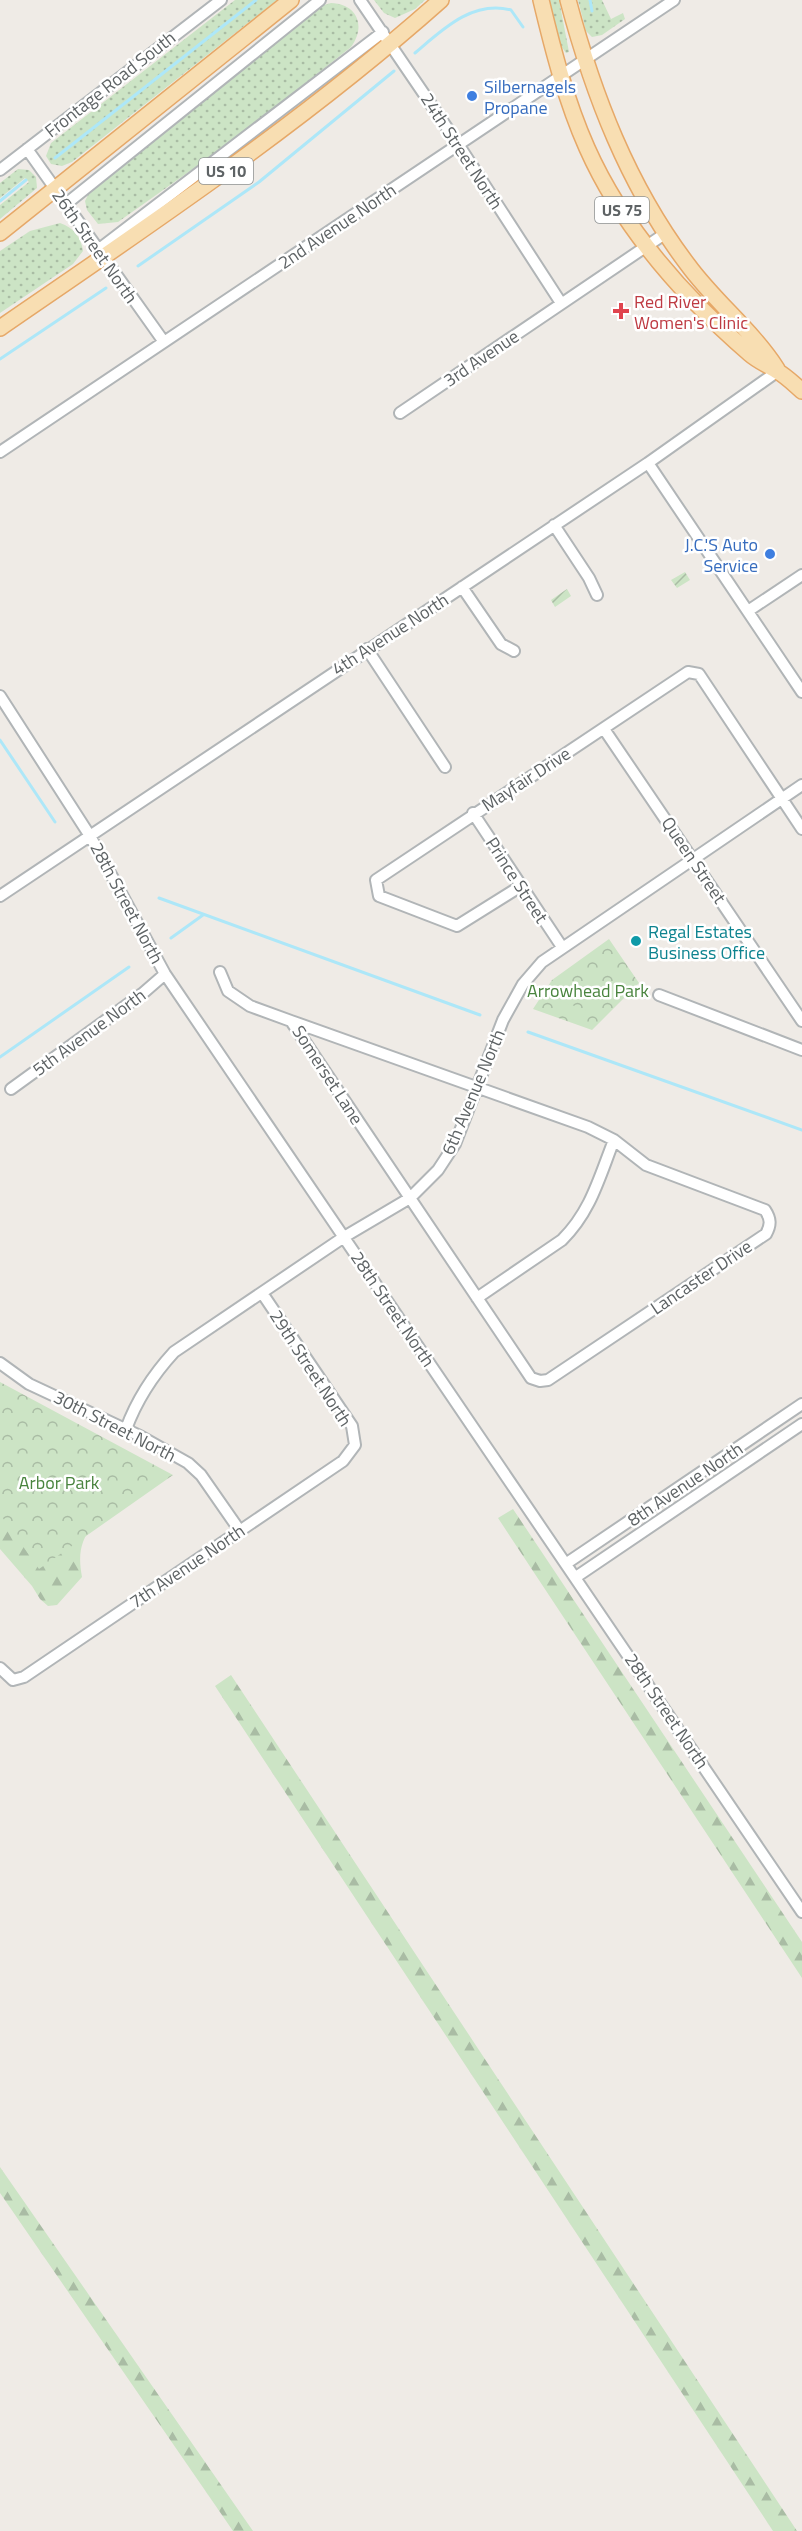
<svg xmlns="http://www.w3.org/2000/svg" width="802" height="2531" viewBox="0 0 802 2531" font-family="'Titillium Web',sans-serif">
  <defs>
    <pattern id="grass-dots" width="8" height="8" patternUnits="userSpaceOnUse" patternTransform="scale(1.5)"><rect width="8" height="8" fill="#cce4c5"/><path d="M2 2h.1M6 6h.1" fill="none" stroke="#a9bca4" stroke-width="1.8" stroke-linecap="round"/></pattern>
    <pattern id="forest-firs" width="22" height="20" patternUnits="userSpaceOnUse" patternTransform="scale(1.5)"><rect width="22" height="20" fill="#cce4c5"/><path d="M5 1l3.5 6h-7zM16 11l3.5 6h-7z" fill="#a9bca4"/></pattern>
    <pattern id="park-crowns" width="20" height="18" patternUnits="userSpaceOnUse" patternTransform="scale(1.5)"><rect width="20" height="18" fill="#cce4c5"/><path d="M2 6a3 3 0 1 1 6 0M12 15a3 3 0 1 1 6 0" fill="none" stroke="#a9bca4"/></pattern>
    <pattern id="garden-furrows" width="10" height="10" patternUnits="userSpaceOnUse" patternTransform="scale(1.5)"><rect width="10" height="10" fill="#cce4c5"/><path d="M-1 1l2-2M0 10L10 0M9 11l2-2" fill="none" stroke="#a9bca4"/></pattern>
  </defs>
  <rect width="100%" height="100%" fill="#efebe6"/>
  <path fill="url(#grass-dots)" d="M235 0H277L72 162 62 166 51 164 46 156 51 143Z
    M374 0H425L415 9 395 18 384 13Z
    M548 0H559L569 52 566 53 558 42Z
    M578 0H602L611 19 623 13 625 19 602 35 592 37 586 31Z
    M331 3C358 4 366 27 351 47L238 137 118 222 98 224 87 210 85 201 90 191 324 5Z
    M18 169 29 170 36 177 37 188 0 219V205L29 182 25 178 0 198V183Z
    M60 223C74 228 81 237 83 251L73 264 0 313V251L30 231Z"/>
  <path fill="url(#forest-firs)" d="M0 1494 93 1524C80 1542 78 1555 82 1577L57 1605 48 1606 40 1599 32 1586 0 1549Z
    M513 1509 802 1942V1978L498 1518Z
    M231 1675 797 2531H773L215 1686Z
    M0 2167 253 2531H233L0 2193Z"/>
  <path fill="url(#park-crowns)" d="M609 939 639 983 592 1030 533 1009 552 980Z
    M0 1382 173 1475 39 1569 0 1514Z"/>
  <path fill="url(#garden-furrows)" d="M685 572 690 580 677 588 671 580Z
    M567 589 571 596 555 607 551 600Z"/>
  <path fill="#cce4c5" d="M560 1001 586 1010 582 1023 555 1013Z"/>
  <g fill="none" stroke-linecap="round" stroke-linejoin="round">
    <path stroke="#ade7f8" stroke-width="3" d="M590 0 592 11
      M415 53C442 30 472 0 511 10L523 27
      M55 158 256 0
      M0 201 26 180
      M138 266 259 182 394 71
      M0 359 106 288
      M0 740 55 822
      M159 898 480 1015
      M171 938 203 915
      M528 1032 802 1130
      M0 1057 129 967"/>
    <g stroke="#b1b5b7" stroke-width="14">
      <path id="street" d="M360 0 458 144 561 303
        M27 149 164 342
        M0 170 221 0
        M66 204 320 0
        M98 250 383 32
        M400 413 666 233
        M0 452 674 0
        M648 463 802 692
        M554 525 589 578 597 595
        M462 587 501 644 514 651
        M748 611 802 575
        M367 649 445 767
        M0 696 90 836 165 974 802 1912
        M604 729 802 1021
        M473 813 562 947
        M521 886 457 926 379 896 376 880 688 672 699 674 802 829
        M0 896 648 463 778 371
        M220 972 228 991 250 1006 291 1021
        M659 995 802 1050
        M291 1021 588 1127 614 1140 646 1165 765 1210C771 1219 771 1225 766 1234L548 1380 540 1381 531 1378Z
        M11 1089 142 994 165 974
        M477 1298 562 1240C591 1211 599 1178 614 1140
        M0 1363 29 1384 140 1436 188 1463 201 1475 240 1531
        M126 1429C137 1399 152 1376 174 1352L344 1237 410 1198 438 1170 455 1144 503 1020 523 984 542 962 802 785
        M567 1563 802 1404
        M576 1577 802 1424
        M0 1668 13 1680 24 1677 343 1461 355 1445 352 1426 262 1293"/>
    </g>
    <g stroke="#e6a868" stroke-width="18">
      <path id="primary" d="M541 0C553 50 566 101 587 148 623 229 684 297 750 354 758 361 768 365 777 371 786 376 794 384 802 391
        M568 0C593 94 628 186 688 265 715 302 752 330 777 369
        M0 233 291 0
        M0 328C151 224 304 122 441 0"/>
    </g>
    <use href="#street" stroke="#fff" stroke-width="10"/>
    <use href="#primary" stroke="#f8deb2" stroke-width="15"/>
  </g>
  <g fill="#3f7fe0" stroke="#fff" stroke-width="2">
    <circle cx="472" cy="96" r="6"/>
    <circle cx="770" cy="554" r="6"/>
  </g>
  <path fill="#e0444e" stroke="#fff" stroke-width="2" d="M618 302h6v6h6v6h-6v6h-6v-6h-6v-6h6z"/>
  <circle fill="#0f9aa8" stroke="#fff" stroke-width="2" cx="636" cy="941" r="6"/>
  <g text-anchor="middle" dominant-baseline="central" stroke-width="5" stroke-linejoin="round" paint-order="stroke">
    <g fill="#fff" stroke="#8e9293" stroke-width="1.5">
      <rect x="199" y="158" width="54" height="26" rx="4.5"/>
      <rect x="595" y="197" width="54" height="26" rx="4.5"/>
    </g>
    <g font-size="16" font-weight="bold" fill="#5e6365">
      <text x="226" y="171">US 10</text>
      <text x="622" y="210">US 75</text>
    </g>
    <g font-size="18" fill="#5e6365" stroke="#fff">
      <text transform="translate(110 84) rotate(-38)">Frontage Road South</text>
      <text transform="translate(462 151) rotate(57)">24th Street North</text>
      <text transform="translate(337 226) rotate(-34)">2nd Avenue North</text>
      <text transform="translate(95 246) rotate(55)">26th Street North</text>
      <text transform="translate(481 358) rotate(-34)">3rd Avenue</text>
      <text transform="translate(390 634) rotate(-33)">4th Avenue North</text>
      <text transform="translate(526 779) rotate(-33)">Mayfair Drive</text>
      <text transform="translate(694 860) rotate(56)">Queen Street</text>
      <text transform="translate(517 880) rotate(57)">Prince Street</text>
      <text transform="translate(127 903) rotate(62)">28th Street North</text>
      <text transform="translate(89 1032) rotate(-36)">5th Avenue North</text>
      <text transform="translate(328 1075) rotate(57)">Somerset Lane</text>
      <text transform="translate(473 1092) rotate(-67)">6th Avenue North</text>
      <text transform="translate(701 1277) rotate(-34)">Lancaster Drive</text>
      <text transform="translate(393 1309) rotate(56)">28th Street North</text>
      <text transform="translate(311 1368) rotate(57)">29th Street North</text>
      <text transform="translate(115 1426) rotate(27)">30th Street North</text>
      <text transform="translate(685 1484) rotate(-34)">8th Avenue North</text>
      <text transform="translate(187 1566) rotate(-34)">7th Avenue North</text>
      <text transform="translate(667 1711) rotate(56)">28th Street North</text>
    </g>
    <g font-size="18" fill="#366cbe" stroke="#fff" text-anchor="start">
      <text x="484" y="86">Silbernagels<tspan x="484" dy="21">Propane</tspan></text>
      <text x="758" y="544" text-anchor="end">J.C.'S Auto<tspan x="758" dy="21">Service</tspan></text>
    </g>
    <g font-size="18" fill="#be3a42" stroke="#fff" text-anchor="start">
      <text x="634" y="301">Red River<tspan x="634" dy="21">Women's Clinic</tspan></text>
    </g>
    <g font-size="18" fill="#0d838f" stroke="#fff" text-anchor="start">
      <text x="648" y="931">Regal Estates<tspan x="648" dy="21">Business Office</tspan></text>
    </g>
    <g font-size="18" fill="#49843e" stroke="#fff">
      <text x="588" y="990">Arrowhead Park</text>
      <text x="59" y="1482">Arbor Park</text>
    </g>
  </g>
</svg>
